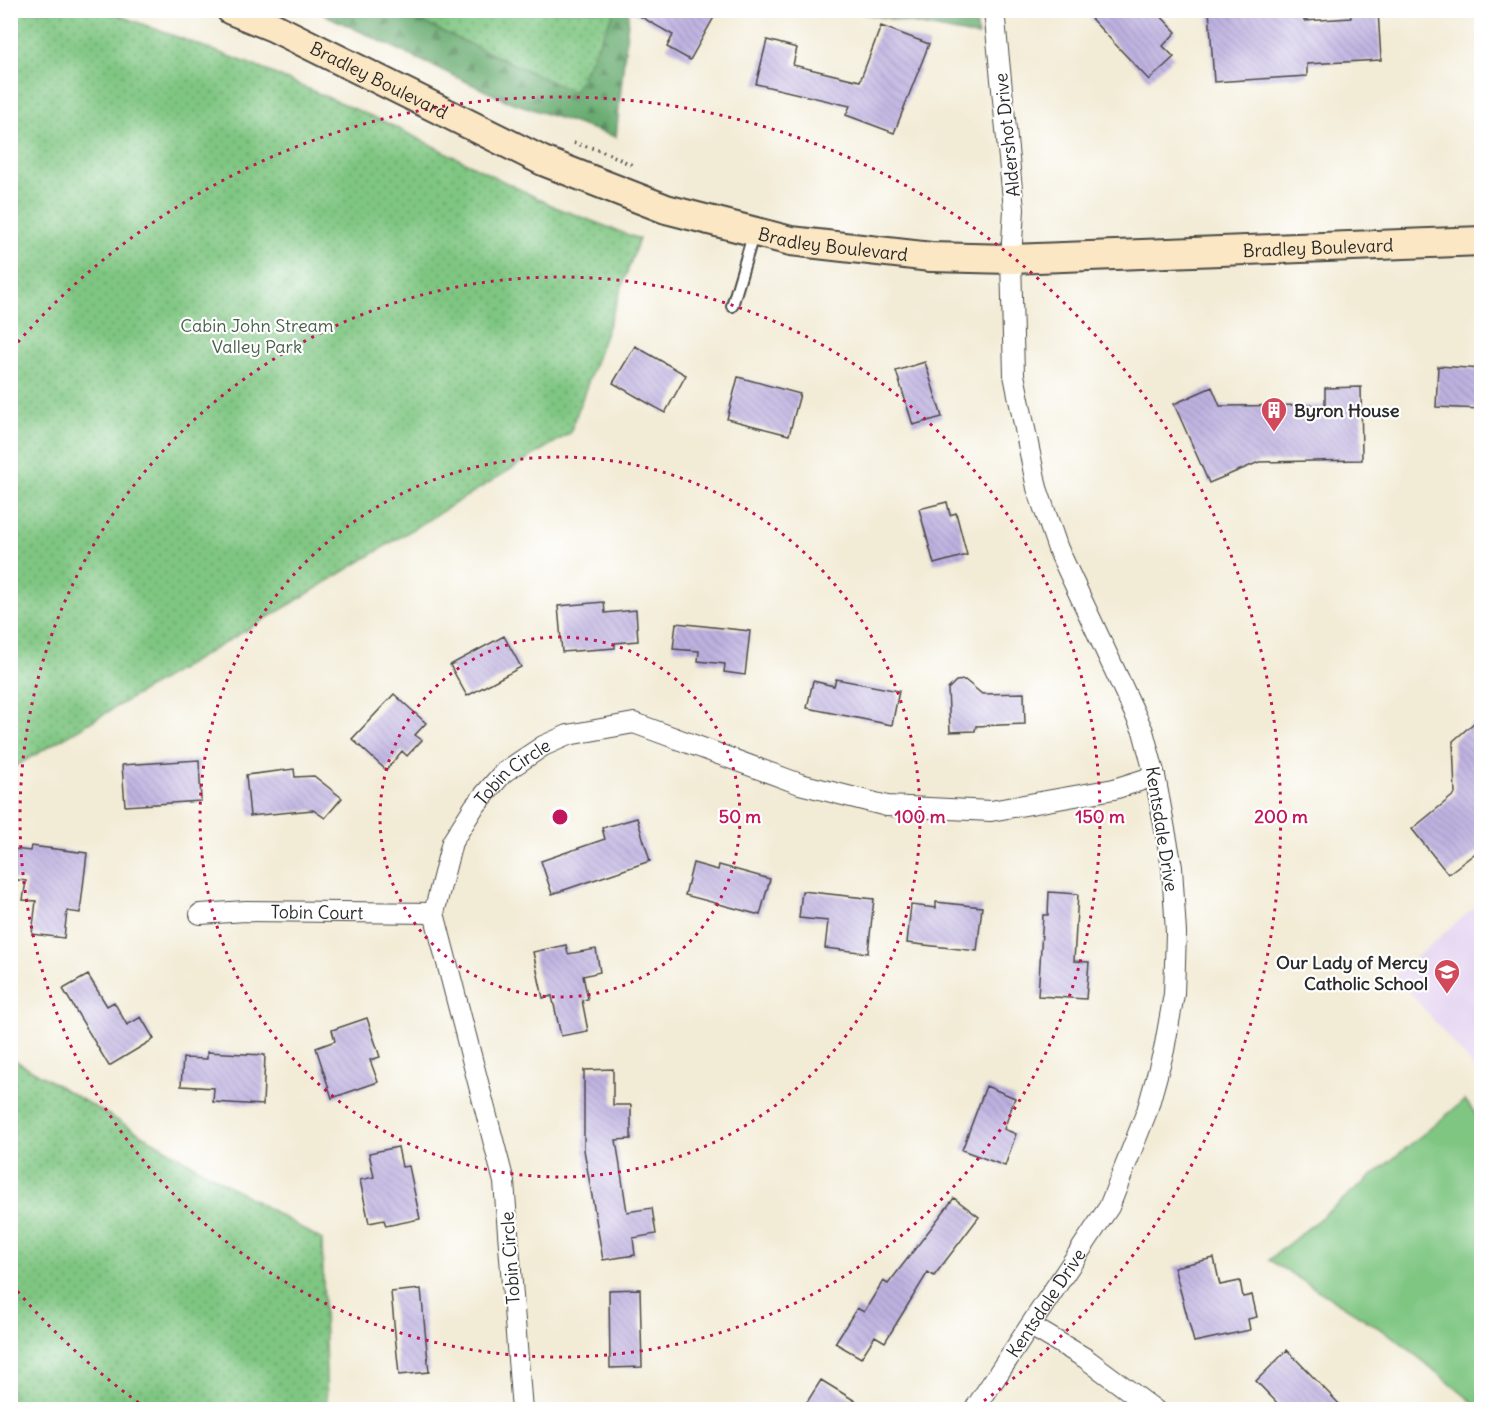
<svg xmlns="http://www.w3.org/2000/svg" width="1492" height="1420" viewBox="0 0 1492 1420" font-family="Delius,sans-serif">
  <defs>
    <pattern id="forest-firs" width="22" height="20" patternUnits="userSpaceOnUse" patternTransform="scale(1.5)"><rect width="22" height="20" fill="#67ab70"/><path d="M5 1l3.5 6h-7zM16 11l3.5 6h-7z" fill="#558b5c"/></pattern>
    <pattern id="park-dots" width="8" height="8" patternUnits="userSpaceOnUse" patternTransform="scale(1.5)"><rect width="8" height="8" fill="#7fc682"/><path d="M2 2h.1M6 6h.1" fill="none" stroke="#68a16b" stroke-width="1.8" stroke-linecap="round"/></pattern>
    <pattern id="building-back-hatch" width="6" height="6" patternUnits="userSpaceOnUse" patternTransform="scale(1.5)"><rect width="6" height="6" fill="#beb1e0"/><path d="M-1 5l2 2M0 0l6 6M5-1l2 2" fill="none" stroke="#a398c0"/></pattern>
  </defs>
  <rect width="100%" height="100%" fill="#fff"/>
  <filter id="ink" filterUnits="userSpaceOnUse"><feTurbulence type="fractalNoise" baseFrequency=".0167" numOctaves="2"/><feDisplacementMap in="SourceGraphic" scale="12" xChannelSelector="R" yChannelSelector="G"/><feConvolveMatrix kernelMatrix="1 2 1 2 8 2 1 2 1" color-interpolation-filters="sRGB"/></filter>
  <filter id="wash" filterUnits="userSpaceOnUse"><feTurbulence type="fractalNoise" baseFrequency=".008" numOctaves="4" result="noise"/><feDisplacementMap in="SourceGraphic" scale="24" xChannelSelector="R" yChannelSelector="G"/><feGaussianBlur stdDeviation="1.35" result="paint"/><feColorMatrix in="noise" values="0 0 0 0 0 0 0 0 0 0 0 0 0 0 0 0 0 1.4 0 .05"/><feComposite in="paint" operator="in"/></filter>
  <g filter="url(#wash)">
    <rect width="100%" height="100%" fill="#f2ebd5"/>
    <path fill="#e4d3f1" d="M1481 902V1076L1395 975Z"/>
    <path fill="url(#forest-firs)" stroke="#496b4e" stroke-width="1.5" d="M317 11H629L616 137 505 100Z
      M851 11H975L978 36Z"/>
    <path fill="url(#park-dots)" stroke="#557856" stroke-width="1.5" d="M10 11H107L253 65 387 123 555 207 639 239 570 433 289 605 11 769Z
      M398 11H615L574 92Z
      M11 1058 322 1240 327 1409H11Z"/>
    <path fill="#7fc682" stroke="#557856" stroke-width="1.5" d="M1465 1100 1481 1121V1409L1395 1338 1269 1260Z"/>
    <g id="blocks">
      <path fill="url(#building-back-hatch)" d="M629 10H718L690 60 667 47 673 35Z
        M1083 10H1155L1176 32 1163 46 1174 57 1149 80Z
        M1209 10H1303L1304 21 1351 18 1350 10H1378L1381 60 1307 64V76L1214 82Z
        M881 26 929 44 894 133 846 115 850 106 756 84 767 40 797 48 793 65 860 81Z
        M635 346 686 375 665 413 613 383Z
        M925 362 942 417 913 425 896 371Z
        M1438 366 1482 369V409L1436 407Z
        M738 377 800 394 789 435 727 419Z
        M1212 387 1220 406 1325 405V388L1361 387 1362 460 1259 462 1209 483 1174 404Z
        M947 502 950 515 956 513 967 555 934 564 919 509Z
        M604 602 605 613 636 610 638 641 615 643V648L562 652 558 606Z
        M676 623 750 631 745 675 724 672 725 664 698 661 699 651 673 649Z
        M504 636 521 667 467 696 450 665Z
        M836 679 899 691 892 725 807 708 813 681 834 686Z
        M965 680 982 694 1024 693 1025 724 976 726 975 731 950 732 948 689 956 681Z
        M394 694 426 723 415 735 422 740 407 756 402 751 386 770 352 739Z
        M1482 716V848L1448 874 1412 829 1455 794 1453 741Z
        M199 760 201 801 125 806 122 765Z
        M294 769 295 777 314 776 342 798 325 818 313 810 250 816 246 775Z
        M637 818 650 861 552 894 541 861 605 839 602 828Z
        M31 846 87 853 80 913 67 911 64 938 32 934 36 901 23 900 26 881 10 879 14 849 30 851Z
        M693 863 718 870 719 865 770 879 760 915 685 895Z
        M802 891 874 899 868 953 825 948 828 921 799 918Z
        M1049 892 1078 894 1074 961 1089 962 1086 999 1038 996 1043 915H1048Z
        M936 902 982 907 977 951 907 943 911 905 936 908Z
        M566 945 568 954 596 949 600 972 583 976 588 999 582 1000 588 1031 561 1036 552 996 543 998 533 952Z
        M88 975 107 1006 114 1002 127 1025 141 1017 154 1039 109 1066 63 989Z
        M367 1018 380 1057 370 1060 378 1082 332 1098 316 1048 335 1041 332 1030Z
        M207 1052 265 1055 263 1105 213 1102 214 1088 181 1086 183 1058 207 1059Z
        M613 1069V1105H631V1139L616 1140 627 1212 652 1208 656 1234 633 1238 635 1255 603 1260 584 1150V1070Z
        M986 1086 1015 1098 1004 1129 1016 1134 1005 1166 962 1150Z
        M398 1147 402 1167 409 1166 420 1219 386 1226 384 1220 369 1223 360 1180 374 1177 369 1153Z
        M954 1198 979 1217 934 1276 928 1272 885 1342 875 1336 861 1358 835 1343 857 1308 864 1312 883 1281 888 1284Z
        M1214 1258 1220 1285 1240 1281 1243 1297 1252 1295 1257 1317 1248 1319 1250 1330 1194 1342 1174 1267Z
        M421 1289 429 1372 399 1375 391 1292Z
        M640 1289 642 1367 610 1368 609 1290Z
        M1287 1350 1345 1410H1284L1256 1381Z
        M821 1380 870 1410H802Z"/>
    </g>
  </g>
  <g filter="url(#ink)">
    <use href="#blocks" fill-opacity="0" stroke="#494844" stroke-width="1.5"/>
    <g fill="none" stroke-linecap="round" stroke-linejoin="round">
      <g stroke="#494844" stroke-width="14">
        <path id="lane" d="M732 306 754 232"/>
      </g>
      <g stroke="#494844" stroke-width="22">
        <g id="street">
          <path id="s1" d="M200 914 246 911 434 913"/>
          <path d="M1031 1326 1085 1358 1155 1410"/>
          <path id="s2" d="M522 1410 504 1182 434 913 452 842 474 807 503 773 543 746 568 735 634 723 800 784 887 806 991 811 1114 789 1155 776"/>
          <path id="s3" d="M974 1410 1109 1207 1147 1111 1164 1050 1174 994 1176 933 1172 867 1155 776 1143 731 1058 549 1037 488 1014 375 1011 259 1014 209 994 10"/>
        </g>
      </g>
      <g stroke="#494844" stroke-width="32">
        <g id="secondary">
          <path id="s4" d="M231 10 273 27 543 161 666 209 791 241 931 257 1011 259 1482 241"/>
        </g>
      </g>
      <path stroke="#494844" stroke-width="4" stroke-dasharray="1.5 4.5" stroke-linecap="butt" d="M574 143 600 150 634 166"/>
      <use href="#lane" stroke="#fff" stroke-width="10"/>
      <use href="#street" stroke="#fff" stroke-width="20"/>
      <use href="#secondary" stroke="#fbe7c3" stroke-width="28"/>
    </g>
  </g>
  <g fill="none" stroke="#c2185b" stroke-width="3" stroke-dasharray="3 6">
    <circle cx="560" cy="817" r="180"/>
    <circle cx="560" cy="817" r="360"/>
    <circle cx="560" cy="817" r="540"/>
    <path d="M146 1408A721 721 0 0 1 12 1285M12 349A721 721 0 1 1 974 1408"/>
  </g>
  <defs>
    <g id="building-pin" transform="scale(1.35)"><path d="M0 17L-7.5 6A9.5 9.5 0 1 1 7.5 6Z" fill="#d1495b" stroke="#fff"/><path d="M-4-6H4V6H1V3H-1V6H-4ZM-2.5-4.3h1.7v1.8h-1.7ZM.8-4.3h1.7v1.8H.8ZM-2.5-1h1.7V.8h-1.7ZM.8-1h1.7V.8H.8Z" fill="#fff"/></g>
    <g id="school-pin" transform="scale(1.35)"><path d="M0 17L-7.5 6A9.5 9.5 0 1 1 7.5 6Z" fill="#d1495b" stroke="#fff"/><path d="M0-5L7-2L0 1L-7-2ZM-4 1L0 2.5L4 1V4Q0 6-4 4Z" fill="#fff"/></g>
  </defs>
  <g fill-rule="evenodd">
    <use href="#building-pin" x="1274" y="410"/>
    <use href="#school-pin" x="1447" y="972"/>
  </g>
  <g text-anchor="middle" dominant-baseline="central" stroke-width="4.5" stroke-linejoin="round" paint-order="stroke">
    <g font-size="18" fill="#2b2b2b" stroke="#fff">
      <text stroke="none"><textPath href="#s4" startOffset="164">Bradley Boulevard</textPath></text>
      <text transform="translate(1007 135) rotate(-96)">Aldershot Drive</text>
      <text stroke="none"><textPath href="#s4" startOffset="650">Bradley Boulevard</textPath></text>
      <text stroke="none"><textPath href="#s4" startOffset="1136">Bradley Boulevard</textPath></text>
      <text stroke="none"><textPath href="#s2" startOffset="674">Tobin Circle</textPath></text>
      <text transform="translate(1162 829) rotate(81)">Kentsdale Drive</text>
      <text stroke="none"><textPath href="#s1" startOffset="117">Tobin Court</textPath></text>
      <text transform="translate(510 1258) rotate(-94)">Tobin Circle</text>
      <text stroke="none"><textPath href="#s3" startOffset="129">Kentsdale Drive</textPath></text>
    </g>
    <g font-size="18" fill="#486149" stroke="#fff">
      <text x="257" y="325">Cabin John Stream<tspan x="257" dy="21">Valley Park</tspan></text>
    </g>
    <g font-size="18" font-weight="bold" fill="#2b2b2b" stroke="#fff" text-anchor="start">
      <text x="1294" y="410">Byron House</text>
      <text x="1428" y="962" text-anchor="end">Our Lady of Mercy<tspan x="1428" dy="21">Catholic School</tspan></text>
    </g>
  </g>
  <circle cx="560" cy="817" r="9" fill="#c2185b" stroke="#fff" stroke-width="3"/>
  <g font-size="18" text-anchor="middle" font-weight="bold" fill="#c2185b" stroke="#fff" stroke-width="4.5" stroke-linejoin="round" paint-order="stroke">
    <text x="740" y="823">50 m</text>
    <text x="920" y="823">100 m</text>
    <text x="1100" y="823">150 m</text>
    <text x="1281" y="823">200 m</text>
  </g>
  <rect width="1492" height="1420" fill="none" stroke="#fff" stroke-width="36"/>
</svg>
